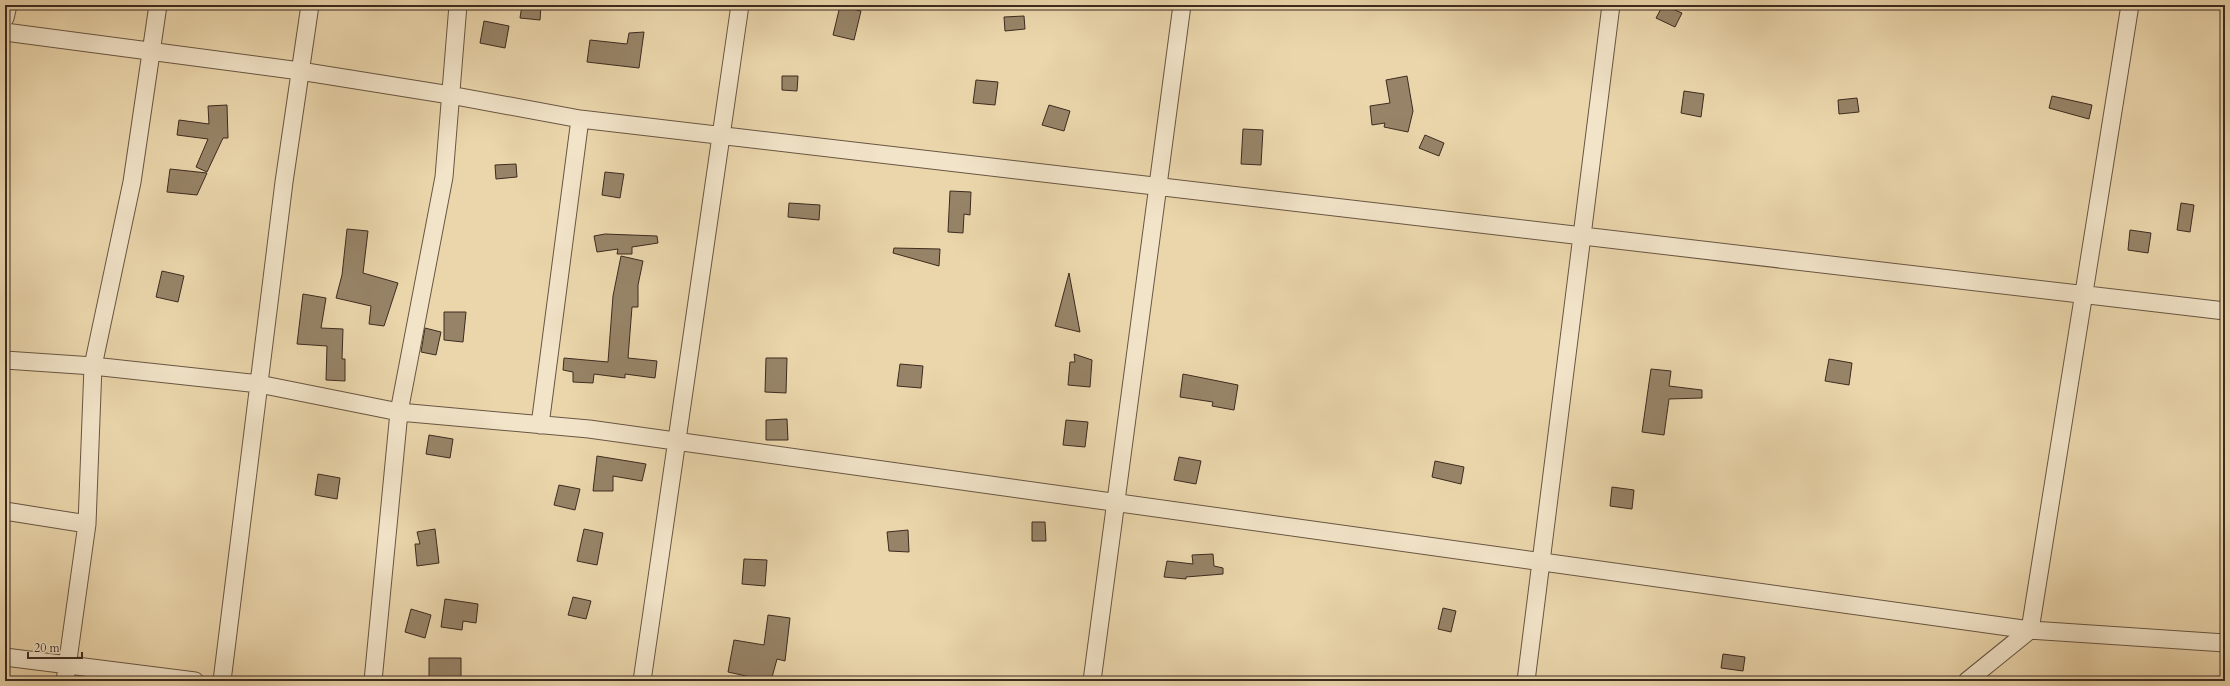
<svg xmlns="http://www.w3.org/2000/svg" width="2230" height="686" viewBox="0 0 2230 686" font-family="Cardo,serif">
  <rect width="100%" height="100%" fill="#ebd6ac"/>
  <filter id="stains"><feTurbulence type="fractalNoise" baseFrequency=".005" numOctaves="4"/><feColorMatrix values="0 0 0 0 .2 0 0 0 0 .09 0 0 0 0 .02 0 0 0 .5 -.17"/></filter>
  <radialGradient id="worn" r=".72"><stop offset=".6" stop-color="#630" stop-opacity="0"/><stop offset="1" stop-color="#630" stop-opacity=".3"/></radialGradient>
  <path fill="#978468" stroke="#3c2b1f" d="M522 5H541L540 20 520 18Z
    M1663 5 1682 13 1675 27 1656 18Z
    M840 6 861 11 854 40 833 35Z
    M1024 16 1025 29 1005 31 1004 17Z
    M484 21 509 26 505 48 480 43Z
    M644 32 639 68 587 62 590 40 627 44 629 33Z
    M782 76H798L797 91 782 90Z
    M1407 76 1413 111 1408 132 1384 127 1385 123 1372 125 1370 106 1390 103 1386 80Z
    M976 80 998 82 995 105 973 103Z
    M1684 91 1704 94 1701 117 1681 113Z
    M2052 96 2092 105 2089 119 2049 108Z
    M1857 98 1859 112 1839 114 1838 100Z
    M227 105 228 138H223L207 172 196 167 208 139 177 135 179 120 209 124 208 106Z
    M1049 105 1070 111 1064 131 1042 125Z
    M1243 129 1263 130 1261 165 1241 164Z
    M1425 135 1444 143 1439 156 1419 148Z
    M516 164 517 177 496 179 495 165Z
    M170 169 207 173 197 195 167 192Z
    M605 172 624 174 620 198 602 195Z
    M950 191 971 192 970 215 964 214 963 233 948 232Z
    M789 203 820 205 819 220 788 217Z
    M2181 203 2194 205 2190 232 2177 230Z
    M347 229 368 231 363 273 398 283 384 326 369 324 371 306 336 298 342 275Z
    M2130 230 2151 233 2148 253 2128 250Z
    M605 234 657 236 658 243 632 247V254H617L618 249 597 252 594 236Z
    M894 248 940 249 939 266 893 253Z
    M621 256 643 261 638 285V307H632L628 358 657 361 655 378 625 374V378L594 374 593 383 573 382V372L563 370 564 358 608 362 613 296Z
    M162 271 184 276 178 302 156 297Z
    M1069 273 1080 332 1055 326Z
    M303 294 326 298 321 328 343 329 342 359H345V381L326 380 327 346 297 344Z
    M444 312H466L463 342 444 340Z
    M425 328 441 332 436 355 421 352Z
    M1074 354 1092 360 1090 387 1068 385 1070 362H1075Z
    M766 358H787L786 393 765 392Z
    M1829 359 1852 363 1849 385 1825 381Z
    M900 364 923 366 921 388 897 386Z
    M1651 369 1671 371 1669 386 1702 390V398L1669 399 1664 435 1642 432Z
    M1183 374 1238 385 1234 410 1212 406 1213 402 1180 397Z
    M787 419 788 440H766V420Z
    M1066 420 1088 422 1085 447 1063 445Z
    M429 435 453 439 450 458 426 454Z
    M597 456 646 464 642 481 613 476V491H593Z
    M1179 457 1201 461 1196 484 1174 480Z
    M1435 461 1464 467 1461 484 1432 477Z
    M318 474 340 478 337 499 315 495Z
    M559 485 580 489 575 510 554 505Z
    M1612 487 1634 490 1632 509 1610 506Z
    M1032 522H1045L1046 541H1032Z
    M435 529 439 563 417 566 415 544H420L417 532Z
    M584 529 603 533 597 565 577 561Z
    M908 530 909 552 889 551 887 532Z
    M1213 554 1214 566 1223 568V574L1186 577V579L1164 577 1167 561 1193 564 1192 555Z
    M744 559 767 560 765 586 742 584Z
    M573 597 591 601 586 619 568 615Z
    M445 599 478 604 476 623 463 621 462 630 441 627Z
    M1443 608 1456 611 1451 632 1438 629Z
    M411 609 431 615 425 638 405 632Z
    M768 615 790 618 785 661 777 659 771 681H755V678L728 672 734 640 764 645Z
    M1723 654 1745 657 1743 671 1721 668Z
    M429 658H461V681H429Z"/>
  <g fill="none" stroke-linecap="round" stroke-linejoin="round">
    <g stroke="#685642" stroke-width="19">
      <path id="minor" d="M5 18 8 5
        M5 32 300 71 450 95 580 119 2225 311
        M5 360 93 366 259 384 399 412 589 429 2030 630 2225 643
        M540 425 580 119
        M5 511 87 524
        M5 657 195 681
        M65 681 87 524 93 366 132 182 158 5
        M222 681 284 182 310 5
        M373 681 399 412 444 177 458 5
        M642 681 740 5
        M1092 681 1182 5
        M1526 681 1611 5
        M1967 681 2030 630 2130 5"/>
    </g>
    <use href="#minor" stroke="#f2e4c9" stroke-width="17"/>
  </g>
  <rect width="2230" height="686" fill="none" stroke="#ebd6ac" stroke-width="20"/>
  <rect x="6" y="6" width="2218" height="674" fill="none" stroke="#3c2b1f" stroke-width="2"/>
  <rect x="10" y="10" width="2210" height="666" fill="none" stroke="#3c2b1f"/>
  <path d="M28 652v6h54v-6" fill="none" stroke="#3c2b1f" stroke-width="2"/>
  <text x="34" y="652" font-size="12" fill="#3c2b1f" stroke="#f2e4c9" stroke-width="3" paint-order="stroke">20 m</text>
  <rect width="100%" height="100%" filter="url(#stains)"/>
  <rect width="100%" height="100%" fill="url(#worn)"/>
</svg>
